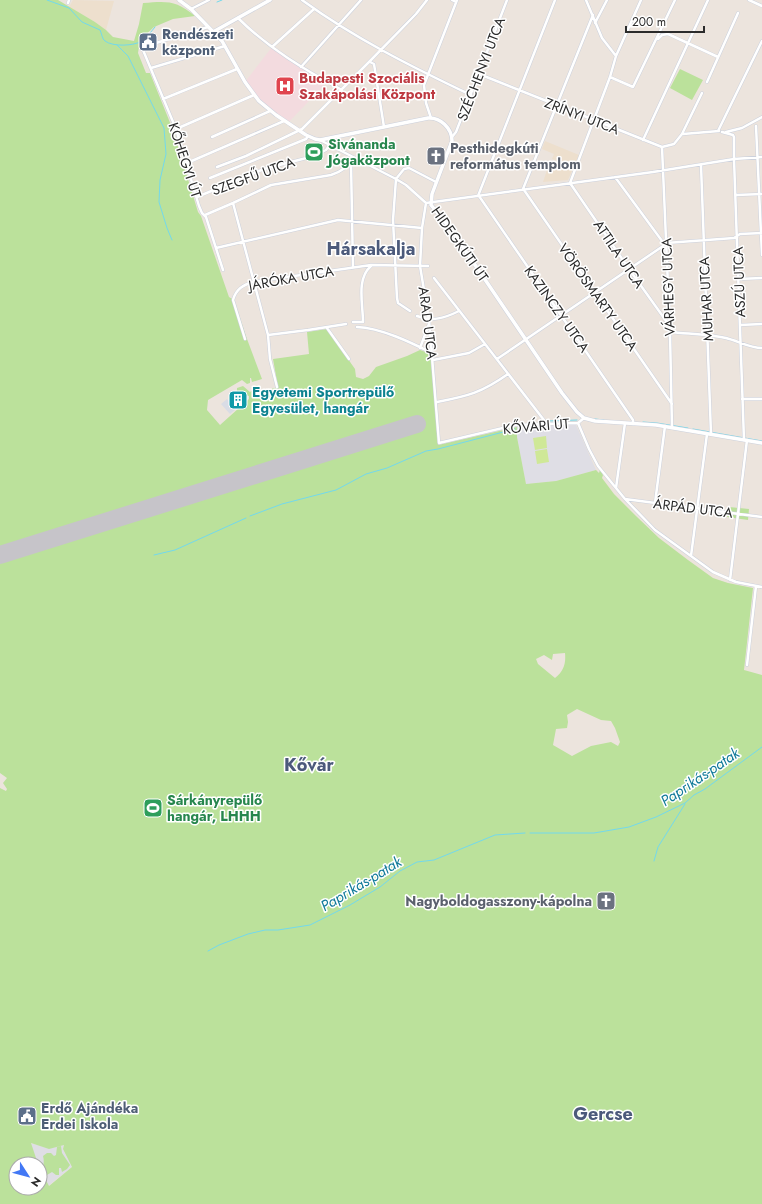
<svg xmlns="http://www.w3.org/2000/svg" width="762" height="1204" viewBox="0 0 762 1204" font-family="Jost,sans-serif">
  <rect width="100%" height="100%" fill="#ece4dd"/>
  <path fill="#dfdee5" d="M576 425 596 470 556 481 526 484 517 437V427Z
    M30 1143 49 1148 64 1145 63 1149 72 1167 48 1186 40 1169V1164H38Z"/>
  <path fill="#eddfcd" d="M73 0 114 1 106 30 95 22 69 7Z
    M545 141 579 155 568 180 543 182 549 164 554 166 556 160 552 159 554 154 542 149Z"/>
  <path fill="#f3dbdf" d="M272 47 301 67 327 82 288 123 265 107 245 82Z"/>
  <path fill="#d9dce5" d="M227 399 236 409 230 414 221 404Z"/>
  <path fill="#bbe19b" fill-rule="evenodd" d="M0 0H58L95 22 106 30 113 37 134 41 139 24 143 3C167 1 176 0 195 16L173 19 154 27 140 40 138 53 146 73H150L173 130 198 212 201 216 229 297 234 300 247 339 262 379 252 382 251 378H250V383L247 384 242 380 208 400 207 410 220 425 249 399V396L245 395 240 391H237V388L243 386 250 392 253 390 252 387 257 385 260 388 261 392 278 387 273 359 309 354 307 332 327 329 355 369 356 377 363 379 369 376 376 367 407 356 420 350 431 354 438 445 517 427V437L526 484 556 481 596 470 599 473 600 470 603 475 602 478 614 494 636 516 659 538 688 560 713 578 728 583 753 588 744 670 762 675V1204H0V788L6 791 7 789 3 783 7 778 0 773ZM565 653C566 663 564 671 555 678L538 664 536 659 544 655 552 660 553 654ZM577 709 601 720 611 721 615 728 620 742 618 746 611 742 591 746 572 756 553 745 556 729 567 728 568 722 567 715ZM31 1143 49 1149 64 1145 63 1149 72 1167 49 1186 40 1169V1188H16V1164H38Z
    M680 69 703 80 692 100 670 88Z
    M729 507 749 509 748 520 727 517Z
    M61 1146 62 1153 70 1165 67 1169 62 1172 61 1168H59V1175H56L52 1172 47 1175 44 1174C42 1167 45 1163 43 1156L47 1153H51L54 1156 56 1155 57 1147Z"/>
  <path fill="#cfe897" d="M546 436 547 448 535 450 533 438Z
    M547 449 549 462 537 464 535 451Z"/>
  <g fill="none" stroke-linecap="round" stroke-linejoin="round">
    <path stroke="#73d9ec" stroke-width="1" d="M47 0 69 8 82 22 100 30C102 34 102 39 105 41 113 47 134 46 142 41 147 37 151 32 155 27
      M217 2 222 0
      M117 45 128 56 164 128 166 154 160 180 159 202 167 228 172 240
      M595 419 604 420
      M549 421 577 420
      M643 422 657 423 688 428
      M693 429 762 441
      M250 516 282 504 336 490 366 474 387 468 426 451 438 449 515 429
      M154 555 175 550 246 518
      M530 833H594L629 827 656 817 685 803 694 795 705 789 762 747
      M654 861 658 847 685 804
      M208 951 219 945 248 934 265 930H278L310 925 350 905 380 887 400 871 417 862 434 860 495 835 525 833"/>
    <path stroke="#c6c4c9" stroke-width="18" d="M0 555 417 424"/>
    <g stroke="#ccd1dc" stroke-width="3.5">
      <path id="street" d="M302 0C354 38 412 67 471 95
        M452 0 456 2
        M586 0 602 38 616 56
        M749 0 762 6
        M68 3 69 0
        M191 9 209 0
        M238 18C268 48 305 70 342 90
        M595 23 607 0
        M658 39 662 35 668 34 718 57
        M156 43 208 27
        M272 47 314 9
        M143 50 176 129 199 206 202 213 206 217 223 270
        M370 62 374 64 384 127
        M301 67 361 0
        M151 68 225 46
        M479 74 662 147 674 144 682 134 702 93
        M610 77 633 87 675 0
        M707 82 738 13
        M163 99 237 69
        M431 118 426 103 424 85 457 0
        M756 126 762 255
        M176 129 254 95
        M718 131 762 41
        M722 132 733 135 734 137V159L744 440
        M726 132 742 128 762 117
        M683 134 719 131
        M212 137 270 111
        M452 137 456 132 507 0
        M320 140 396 179 406 185 426 203 653 172 734 159 762 157
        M643 140 708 0
        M662 147 670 332 672 428
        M351 162 353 268
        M187 163 284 121
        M701 165 711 434
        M217 167 246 156 302 129 369 62 416 14 427 0
        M615 177 665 245
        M210 178 306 139 308 136
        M570 183 610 77 616 56 641 0
        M570 183 629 269 669 325
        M523 189 593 15
        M524 190 672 404
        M736 195 762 194
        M478 196 555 0
        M479 196 633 420V424
        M197 197 264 169 314 156 326 150 329 146
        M233 203 268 335 270 359 277 387
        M426 203 422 228 420 266 429 320 439 443 515 425 578 423 584 418
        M205 215 233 203 271 185 331 175C340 172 349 167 353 158
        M666 243 734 238 740 234 762 233
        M216 248 338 220 422 228
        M434 278 547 424
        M738 279 762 278
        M410 311 398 303 397 298 393 220 396 179 404 169 409 168 436 182
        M417 316C432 322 445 318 459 311
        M353 322H363C363 304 356 279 371 266
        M740 325 762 324
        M357 327C381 328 410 342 432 353
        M327 328 349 359
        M670 332C688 334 708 334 726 338 738 341 750 348 762 348
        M268 335 308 330 346 324
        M245 339 233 300C236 289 243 285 253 282L371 265 428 266
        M420 348 429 324
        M497 359 666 244
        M433 360 469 353 485 344
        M742 399H762
        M437 402C468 396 481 393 508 374
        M578 423 589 449 598 466 625 499 655 530 713 572 736 582 762 587
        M616 488 625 423
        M625 499 762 517
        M655 503 665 426
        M691 556 707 434
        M730 580 747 440
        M747 665 756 586"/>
    </g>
    <g stroke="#ccd1dc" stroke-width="4.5">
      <path id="secondary" d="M179 0 191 9 222 41 245 82 259 101 276 115 306 135 315 139 320 140 428 118C440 117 452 128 452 141L432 194 431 205 450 228 562 393 577 412 584 418 595 421 656 425 762 443
        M213 32 270 0"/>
    </g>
    <use href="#street" stroke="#fff" stroke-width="2.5"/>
    <use href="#secondary" stroke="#fff" stroke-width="3.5"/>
  </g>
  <defs>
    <g id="civic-square" transform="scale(1)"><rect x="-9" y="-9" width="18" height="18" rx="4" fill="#5c6f8a" stroke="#fff"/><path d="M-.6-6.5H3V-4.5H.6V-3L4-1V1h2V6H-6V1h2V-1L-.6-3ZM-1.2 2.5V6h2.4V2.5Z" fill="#fff"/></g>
    <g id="hospital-square" transform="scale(1)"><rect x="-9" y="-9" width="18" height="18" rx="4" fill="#e0444e" stroke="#fff"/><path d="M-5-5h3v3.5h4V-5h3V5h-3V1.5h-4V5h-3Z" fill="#fff"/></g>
    <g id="stadium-square" transform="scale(1)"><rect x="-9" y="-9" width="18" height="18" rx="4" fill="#2e9e5b" stroke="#fff"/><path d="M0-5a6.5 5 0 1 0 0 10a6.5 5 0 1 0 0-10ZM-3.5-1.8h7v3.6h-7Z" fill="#fff"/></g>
    <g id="church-square" transform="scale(1)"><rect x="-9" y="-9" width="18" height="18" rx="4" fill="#6b7280" stroke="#fff"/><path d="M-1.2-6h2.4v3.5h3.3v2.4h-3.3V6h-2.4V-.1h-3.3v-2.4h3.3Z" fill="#fff"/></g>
    <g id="building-square" transform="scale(1)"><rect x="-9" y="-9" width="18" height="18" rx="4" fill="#0f9aa8" stroke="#fff"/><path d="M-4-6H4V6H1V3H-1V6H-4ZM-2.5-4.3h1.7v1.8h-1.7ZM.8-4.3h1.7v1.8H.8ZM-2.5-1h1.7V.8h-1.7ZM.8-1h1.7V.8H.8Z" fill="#fff"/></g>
  </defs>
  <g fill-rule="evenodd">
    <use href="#civic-square" x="148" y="42"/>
    <use href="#hospital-square" x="285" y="86"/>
    <use href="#stadium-square" x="314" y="152"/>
    <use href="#church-square" x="436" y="156"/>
    <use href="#building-square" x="238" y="400"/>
    <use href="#stadium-square" x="153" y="808"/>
    <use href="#church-square" x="606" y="901"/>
    <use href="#civic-square" x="27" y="1116"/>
  </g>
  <g text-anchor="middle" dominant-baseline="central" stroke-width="3" stroke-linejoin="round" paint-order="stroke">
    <g font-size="14" font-weight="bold" fill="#4e5e75" stroke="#fff" text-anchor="start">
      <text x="162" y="34">Rendészeti<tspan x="162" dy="16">központ</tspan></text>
      <text x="41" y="1108">Erdő Ajándéka<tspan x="41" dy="16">Erdei Iskola</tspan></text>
    </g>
    <g font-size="14" fill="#2b2b2b" stroke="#fff">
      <text transform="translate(481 69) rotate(-69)">SZÉCHENYI UTCA</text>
      <text transform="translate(582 116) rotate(21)">ZRÍNYI UTCA</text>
      <text transform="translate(185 160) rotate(72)">KŐHEGYI ÚT</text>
      <text transform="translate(253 176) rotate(-20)">SZEGFŰ UTCA</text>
      <text transform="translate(460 244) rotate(55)">HIDEGKÚTI ÚT</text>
      <text transform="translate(619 254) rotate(56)">ATTILA UTCA</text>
      <text transform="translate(291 278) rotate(-10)">JÁRÓKA UTCA</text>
      <text transform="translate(739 282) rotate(-92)">ASZÚ UTCA</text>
      <text transform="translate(668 287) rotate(-92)">VÁRHEGY UTCA</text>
      <text transform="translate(598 297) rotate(55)">VÖRÖSMARTY UTCA</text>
      <text transform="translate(706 299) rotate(-93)">MUHAR UTCA</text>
      <text transform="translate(557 309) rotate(55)">KAZINCZY UTCA</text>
      <text transform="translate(428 323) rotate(83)">ARAD UTCA</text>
      <text transform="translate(536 426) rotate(-5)">KŐVÁRI ÚT</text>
      <text transform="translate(693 508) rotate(7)">ÁRPÁD UTCA</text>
    </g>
    <g font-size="14" font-weight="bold" fill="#be3a42" stroke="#fff" text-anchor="start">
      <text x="299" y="78">Budapesti Szociális<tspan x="299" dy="16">Szakápolási Központ</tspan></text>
    </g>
    <g font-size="14" font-weight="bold" fill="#27864d" stroke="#fff" text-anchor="start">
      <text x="328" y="144">Sivánanda<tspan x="328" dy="16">Jógaközpont</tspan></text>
      <text x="167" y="800">Sárkányrepülő<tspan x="167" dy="16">hangár, LHHH</tspan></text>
    </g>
    <g font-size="14" font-weight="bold" fill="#5b616d" stroke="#fff" text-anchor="start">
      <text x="450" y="148">Pesthidegkúti<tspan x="450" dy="16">református templom</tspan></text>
      <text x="592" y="901" text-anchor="end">Nagyboldogasszony-kápolna</text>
    </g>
    <g font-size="14" font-weight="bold" fill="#0d838f" stroke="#fff" text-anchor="start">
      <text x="252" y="392">Egyetemi Sportrepülő<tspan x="252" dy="16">Egyesület, hangár</tspan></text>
    </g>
    <g font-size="15" font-style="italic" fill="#117a99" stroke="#fff">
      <text transform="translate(700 777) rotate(-34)">Paprikás-patak</text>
      <text transform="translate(361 884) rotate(-31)">Paprikás-patak</text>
    </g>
    <g font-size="18" font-weight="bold" fill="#4c5a7b" stroke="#fff">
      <text x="371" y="249">Hársakalja</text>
      <text x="309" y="765">Kővár</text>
      <text x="603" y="1114">Gercse</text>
    </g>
  </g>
  <g transform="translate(28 1176) rotate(126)"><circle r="19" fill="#ffffff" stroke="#aaaaaa"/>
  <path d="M0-3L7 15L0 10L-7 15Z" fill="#4278f5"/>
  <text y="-6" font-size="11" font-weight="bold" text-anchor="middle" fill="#2b2b2b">N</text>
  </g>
  <path d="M626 26v6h78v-6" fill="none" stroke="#2b2b2b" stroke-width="2"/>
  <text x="632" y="26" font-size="12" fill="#2b2b2b" stroke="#ffffff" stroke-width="3" paint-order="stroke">200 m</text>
</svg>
